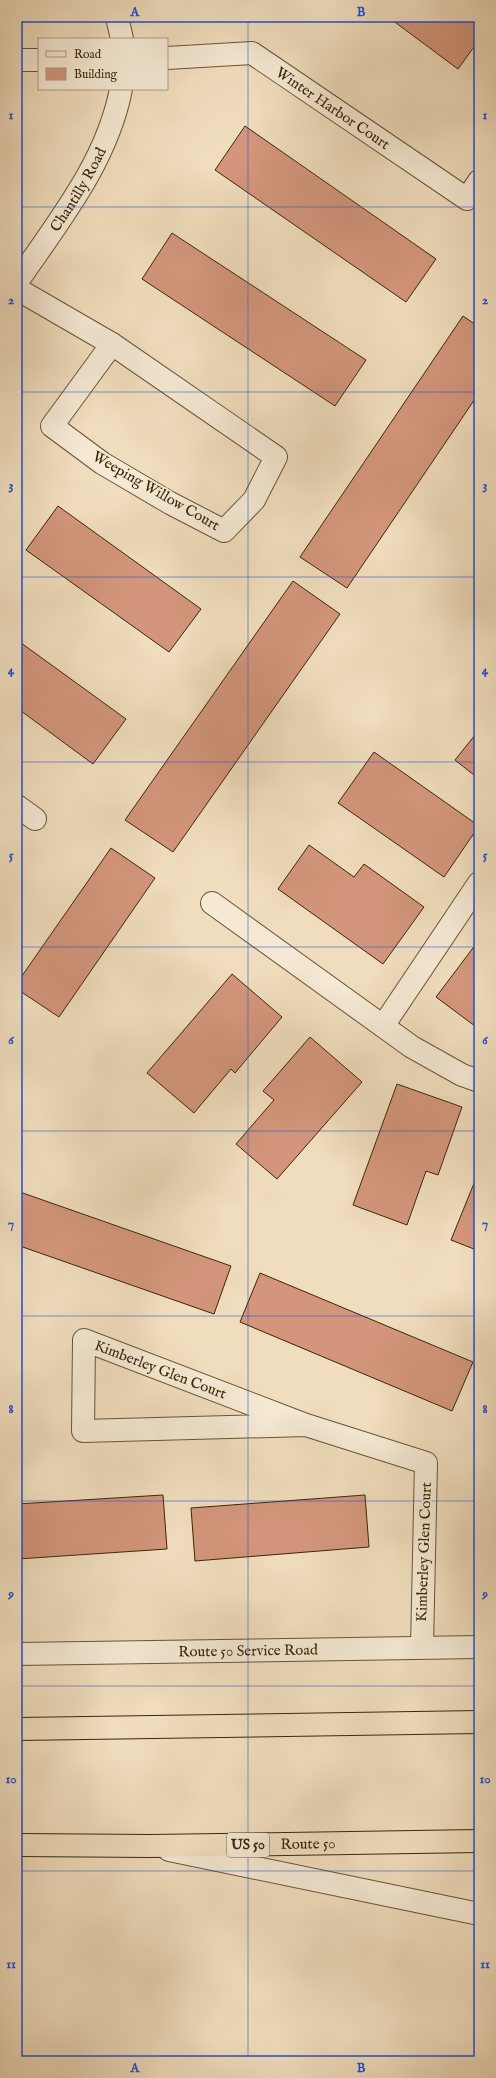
<svg xmlns="http://www.w3.org/2000/svg" width="496" height="2078" viewBox="0 0 496 2078" font-family="'IM FELL English',serif">
  <rect width="100%" height="100%" fill="#f0ddbd"/>
  <filter id="stains"><feTurbulence type="fractalNoise" baseFrequency=".005" numOctaves="4"/><feColorMatrix values="0 0 0 0 .2 0 0 0 0 .09 0 0 0 0 .02 0 0 0 .5 -.17"/></filter>
  <radialGradient id="worn" r=".72"><stop offset=".6" stop-color="#630" stop-opacity="0"/><stop offset="1" stop-color="#630" stop-opacity=".3"/></radialGradient>
  <path fill="#d3967c" stroke="#3b2606" d="M388 17H479V40L458 69Z
    M245 126 436 259 406 302 215 170Z
    M172 233 366 360 335 406 142 279Z
    M463 316 479 327V393L347 588 300 557Z
    M58 506 201 609 169 652 26 550Z
    M293 581 340 614 173 852 125 820Z
    M17 640 126 719 93 764 17 708Z
    M479 730V779L455 760Z
    M374 752 479 826 444 877 338 803Z
    M309 845 354 877 364 864 424 907 383 964 278 889Z
    M111 848 155 878 59 1017 17 989V983Z
    M476 944 479 946V1029L436 997Z
    M232 974 282 1017 235 1073 231 1069 194 1113 147 1073Z
    M310 1037 362 1082 277 1179 236 1144 274 1100 263 1091Z
    M397 1084 462 1107 438 1175 426 1171 407 1225 353 1205Z
    M479 1171V1251L451 1240Z
    M17 1191 231 1266 214 1314 17 1245Z
    M260 1273 473 1362 452 1411 240 1322Z
    M163 1495 167 1549 17 1559V1504Z
    M365 1495 369 1547 195 1561 191 1508Z"/>
  <g fill="none" stroke-linecap="round" stroke-linejoin="round">
    <g stroke="#685434" stroke-width="24">
      <g id="minor">
        <path d="M117 17 122 39"/>
        <path id="s1" d="M167 58 252 53 467 199 479 181"/>
        <path d="M17 60H39"/>
        <path id="s2" d="M17 282C58 222 107 162 121 89"/>
        <path d="M17 289 112 344"/>
        <path d="M112 344 276 457 254 500 224 531 170 503 102 463 52 426Z"/>
        <path d="M17 806 35 819"/>
        <path d="M212 903 412 1047 462 1075 479 1081"/>
        <path d="M383 1026 479 883"/>
        <path id="s3" d="M306 1425 83 1431 84 1340 306 1425 426 1463 422 1647"/>
        <path id="s4" d="M17 1654 479 1647"/>
        <path d="M169 1850 479 1914"/>
      </g>
    </g>
    <g stroke="#3b2606" stroke-width="24">
      <g id="highway">
        <path d="M17 1729 479 1722"/>
        <path id="s5" d="M17 1845 150 1846 479 1841"/>
      </g>
    </g>
    <use href="#minor" stroke="#f5e9d4" stroke-width="22"/>
    <use href="#highway" stroke="#f0ddbd" stroke-width="22"/>
  </g>
  <path fill="none" stroke="#1d4ed8" stroke-width="1" stroke-opacity="0.55" d="M248 17V2061M17 207H479M17 392H479M17 577H479M17 762H479M17 947H479M17 1131H479M17 1316H479M17 1501H479M17 1686H479M17 1871H479"/>
  <g text-anchor="middle" dominant-baseline="central" stroke-width="3.5" stroke-linejoin="round" paint-order="stroke">
    <rect fill="#f5e9d4" stroke="#736044" stroke-width="1" x="227" y="1833" width="42" height="24" rx="3"/>
    <g font-size="14" font-weight="bold" fill="#3b2606">
      <text x="248" y="1845">US 50</text>
    </g>
    <g font-size="15" fill="#3b2606" stroke="#f5e9d4">
      <text stroke="none"><textPath href="#s1" startOffset="183">Winter Harbor Court</textPath></text>
      <text stroke="none"><textPath href="#s2" startOffset="111">Chantilly Road</textPath></text>
      <text transform="translate(156 491) rotate(30)">Weeping Willow Court</text>
      <text stroke="none"><textPath href="#s3" startOffset="396">Kimberley Glen Court</textPath></text>
      <text transform="translate(424 1552) rotate(-88)">Kimberley Glen Court</text>
      <text stroke="none"><textPath href="#s4" startOffset="231">Route 50 Service Road</textPath></text>
      <text stroke="none"><textPath href="#s5" startOffset="291">Route 50</textPath></text>
    </g>
  </g>
  <rect width="496" height="2078" fill="none" stroke="#f0ddbd" stroke-width="44"/>
  <rect x="38" y="38" width="130" height="52" fill="#f5e9d4" stroke="#ab9b82"/>
  <rect x="46" y="51" width="20" height="6" fill="#f5e9d4" stroke="#ab9b82"/>
  <text x="74" y="58" font-size="12" fill="#3b2606">Road</text>
  <rect x="46" y="68" width="20" height="12" fill="#d3967c" stroke="#ab9b82"/>
  <text x="74" y="78" font-size="12" fill="#3b2606">Building</text>
  <rect x="22" y="22" width="452" height="2034" fill="none" stroke="#1d4ed8" stroke-width="1.5"/>
  <g font-size="13" text-anchor="middle" font-weight="bold" fill="#1d4ed8">
    <text x="135" y="16">A</text>
    <text x="361" y="16">B</text>
    <text x="11" y="119">1</text>
    <text x="485" y="119">1</text>
    <text x="11" y="304">2</text>
    <text x="485" y="304">2</text>
    <text x="11" y="489">3</text>
    <text x="485" y="489">3</text>
    <text x="11" y="674">4</text>
    <text x="485" y="674">4</text>
    <text x="11" y="859">5</text>
    <text x="485" y="859">5</text>
    <text x="11" y="1044">6</text>
    <text x="485" y="1044">6</text>
    <text x="11" y="1228">7</text>
    <text x="485" y="1228">7</text>
    <text x="11" y="1413">8</text>
    <text x="485" y="1413">8</text>
    <text x="11" y="1598">9</text>
    <text x="485" y="1598">9</text>
    <text x="11" y="1783">10</text>
    <text x="485" y="1783">10</text>
    <text x="11" y="1968">11</text>
    <text x="485" y="1968">11</text>
    <text x="135" y="2072">A</text>
    <text x="361" y="2072">B</text>
  </g>
  <rect width="100%" height="100%" filter="url(#stains)"/>
  <rect width="100%" height="100%" fill="url(#worn)"/>
</svg>
